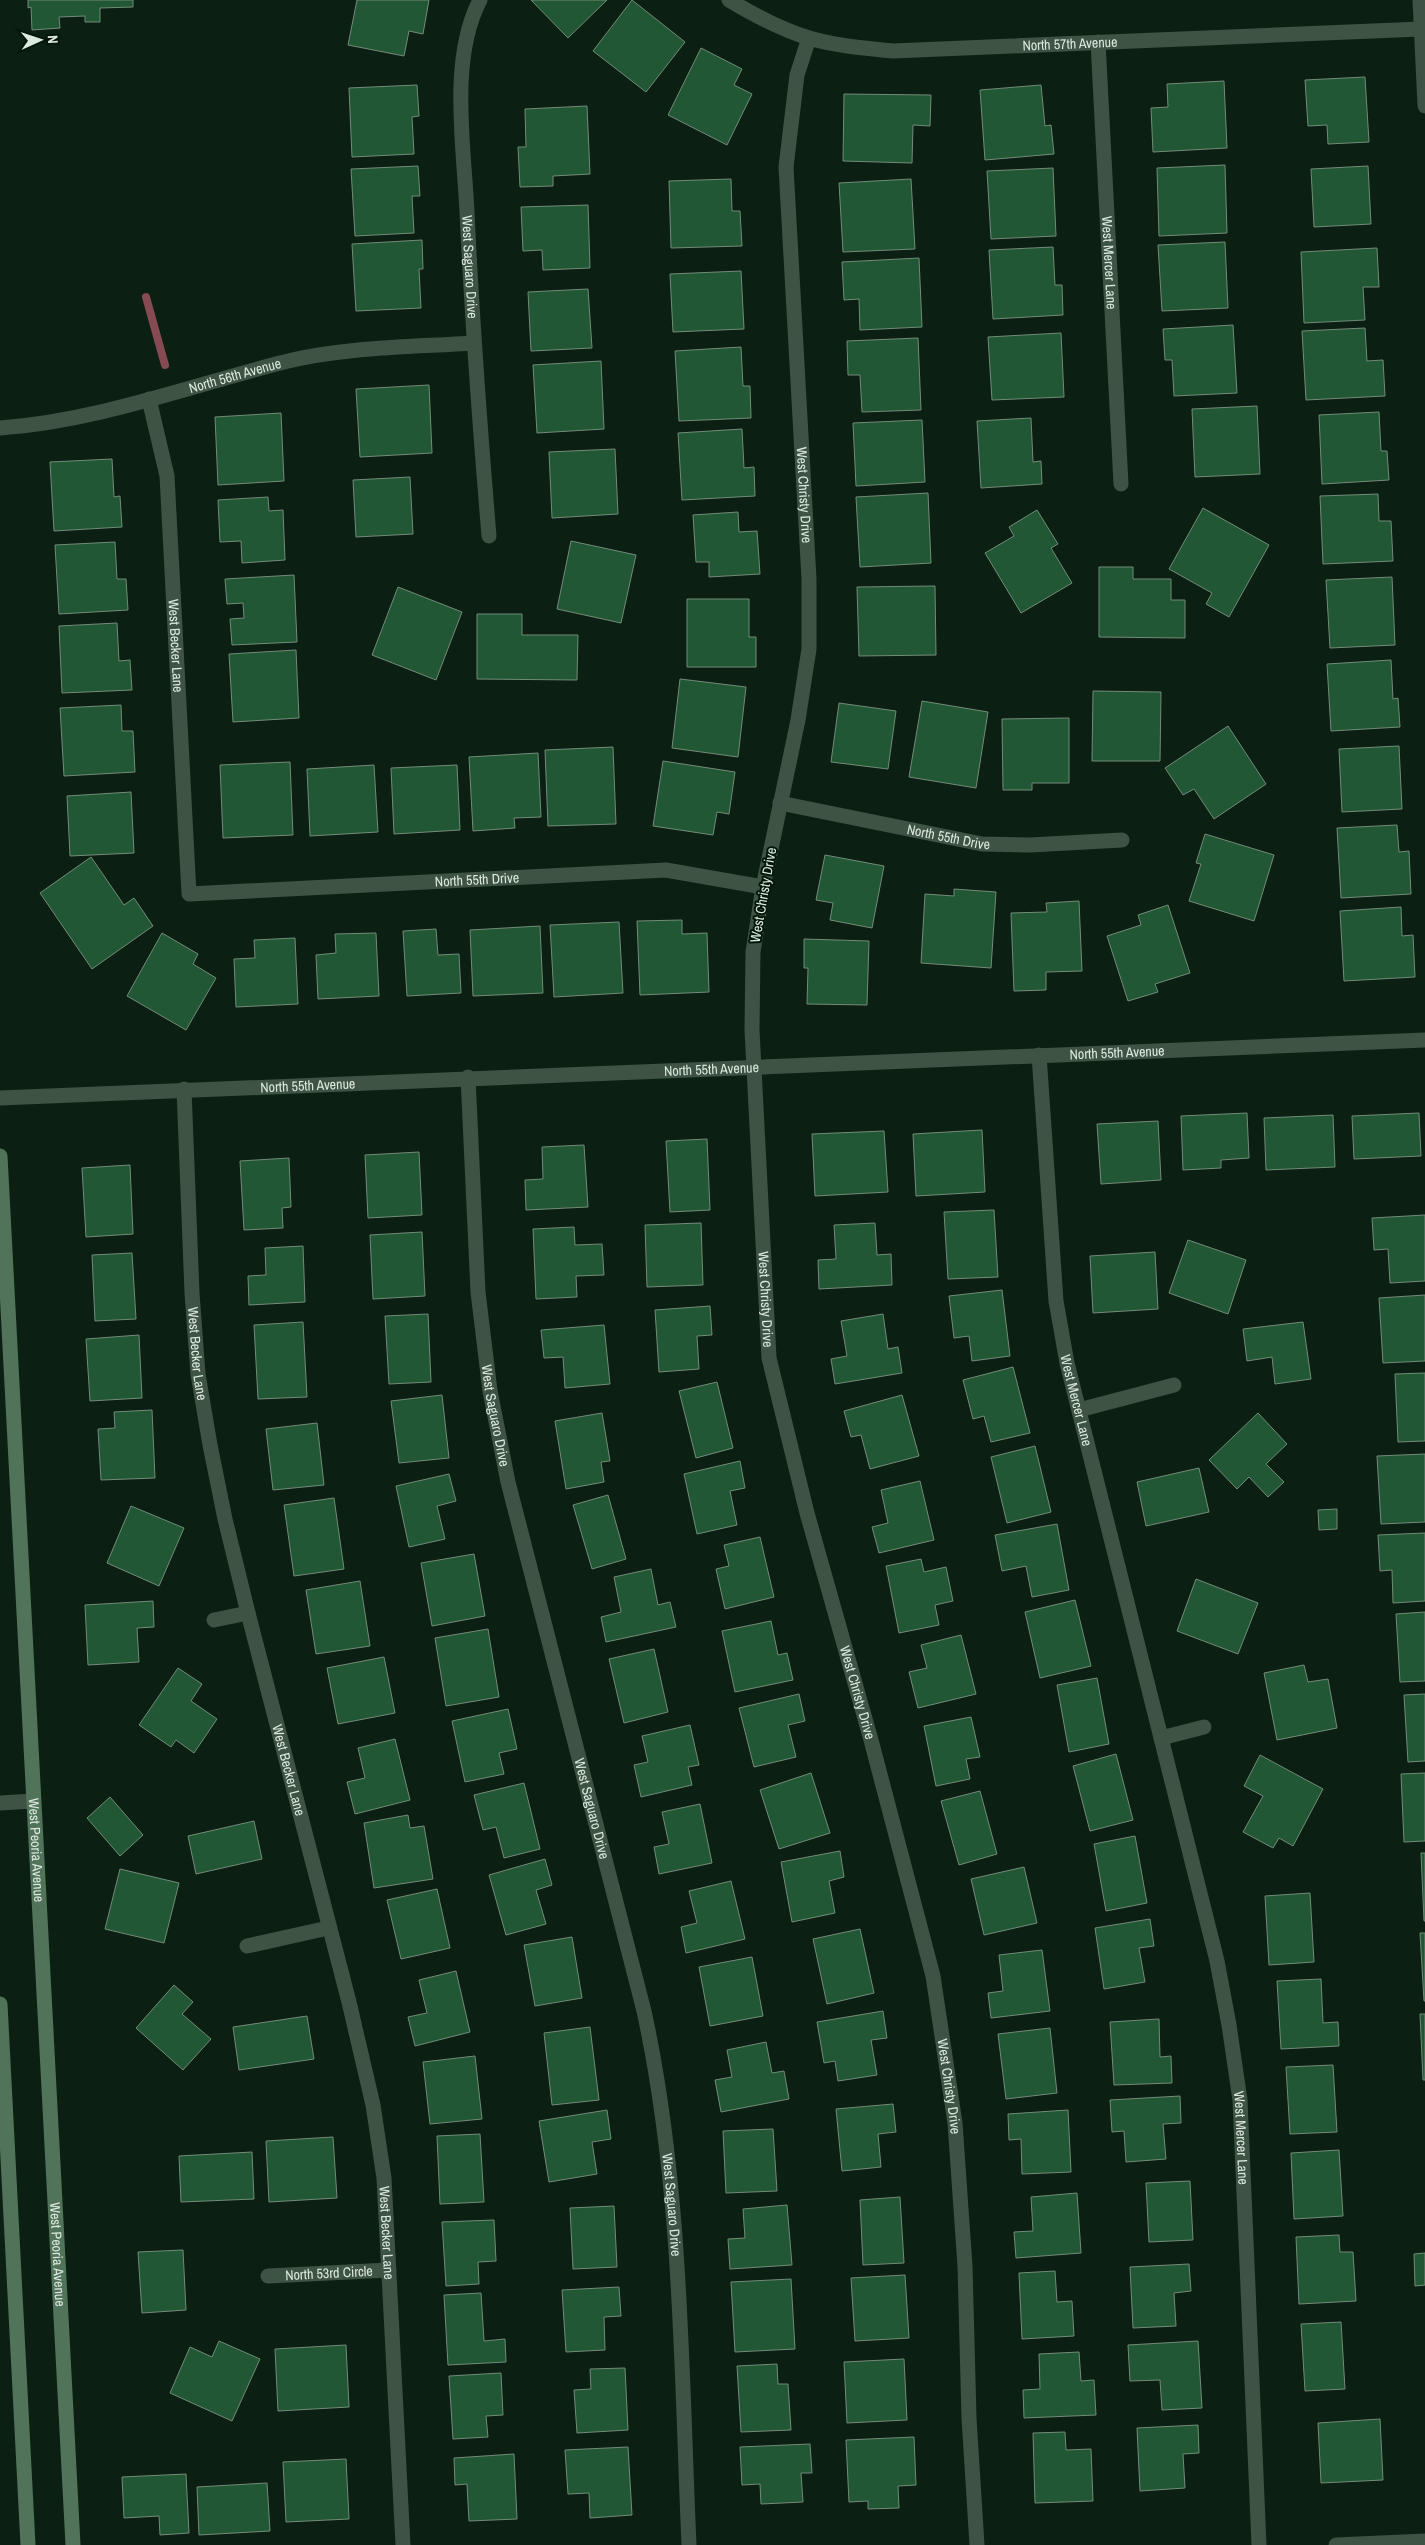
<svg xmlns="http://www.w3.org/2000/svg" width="1425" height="2545" viewBox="0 0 1425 2545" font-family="'Archivo Narrow',sans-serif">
  <rect width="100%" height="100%" fill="#0b2012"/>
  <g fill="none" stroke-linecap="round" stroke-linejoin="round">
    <path stroke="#864a53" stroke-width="8" d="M146 297 165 365"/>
  </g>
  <path fill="#215734" stroke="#738b79" d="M28 0H133V7L100 8V22H85V16L59 17 60 28 32 30 31 7 28 8Z
    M357 0H429L423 34 409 31 404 56 348 45Z
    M531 0H607L568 38Z
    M632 0 685 42 646 92 593 51Z
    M701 48 742 69 734 85 752 94 727 145 668 115Z
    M1365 77 1369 142 1328 144 1327 125 1308 126 1305 80Z
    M1224 81 1227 148 1153 152 1151 108 1168 107 1167 84Z
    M417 85 419 116 412 117 414 154 352 157 349 88Z
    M1041 85 1045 126 1051 125 1054 154 985 160 980 90Z
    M844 94 931 95 930 126 913 125 912 163 843 161Z
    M587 106 590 174 553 176V186L520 187 518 147H526L525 109Z
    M1225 165 1227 233 1159 236 1157 168Z
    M418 166 420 196H412L414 233 355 236 351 169Z
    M1368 166 1371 224 1314 227 1311 169Z
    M1053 168 1056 236 991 239 987 171Z
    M731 179 732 211H740L742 246 671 248 669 181Z
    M911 179 915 249 843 252 839 183Z
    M588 205 590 268 543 270 542 250 523 251 521 207Z
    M422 240 423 269H419L421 308 356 311 352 244Z
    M1225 242 1228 308 1162 311 1158 245Z
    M1053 247 1055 285H1062L1063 315 993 319 989 250Z
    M1377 248 1379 287H1363L1365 320 1304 323 1301 252Z
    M919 258 922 327 860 330 859 299 844 300 842 262Z
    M741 271 744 329 673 332 670 274Z
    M588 289 592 348 531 351 528 292Z
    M1233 325 1237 393 1174 396 1172 360H1165L1163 329Z
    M1365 328 1367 361 1383 360 1385 396 1306 400 1302 331Z
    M1061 333 1064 397 992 400 988 337Z
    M918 338 921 410 862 412 860 375H848L847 341Z
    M741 347 743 386H750L751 418 679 421 675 351Z
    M601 361 604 429 537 433 533 365Z
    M429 385 432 453 360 457 356 389Z
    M1257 406 1260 474 1195 477 1192 409Z
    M1379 412 1381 451H1387L1389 480 1322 484 1319 415Z
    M281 413 284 481 218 485 215 417Z
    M1031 418 1033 462 1041 461 1042 484 981 488 977 421Z
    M922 420 925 482 856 486 853 423Z
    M742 429 744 468 754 467 755 496 682 500 678 433Z
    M615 449 618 514 552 518 549 452Z
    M112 459 114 497 120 496 122 527 54 531 50 462Z
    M410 477 413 534 356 537 353 480Z
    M928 493 931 563 860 567 856 497Z
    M1378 494 1379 521H1391L1393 561 1323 564 1320 496Z
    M268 497 269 511 283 510 285 560 242 563 241 541 220 542 218 500Z
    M1203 508 1269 545 1229 617 1206 604 1212 593 1169 569Z
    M1037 510 1058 544 1051 548 1072 583 1021 613 985 553 1014 536 1009 527Z
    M738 512 739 532 757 531 760 574 709 577V562H696L693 515Z
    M571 541 636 555 621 623 557 609Z
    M115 542 117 579H126L128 610 59 614 55 545Z
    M1099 567H1133V579H1171V600H1185V638L1099 637Z
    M294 575 297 642 232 645 230 619 244 618 243 603 227 604 225 579Z
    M1392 577 1395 645 1330 648 1326 580Z
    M935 586 936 655 859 656 857 587Z
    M398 587 462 612 436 680 372 655Z
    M687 599H749V637H756V667H687Z
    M477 614H522V635H578L577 680 477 679Z
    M117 623 119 661 130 660 132 690 62 693 59 626Z
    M296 650 299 718 233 722 229 654Z
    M1391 660 1393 699 1398 698 1400 727 1331 731 1327 664Z
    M680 679 746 687 738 757 672 748Z
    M1093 691 1161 692 1160 761H1092Z
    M922 701 988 712 976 788 909 777Z
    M839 703 896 711 888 769 831 762Z
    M121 705 122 731H133L135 772 64 776 60 708Z
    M1069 718V783H1032V790H1003L1002 719Z
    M1228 726 1266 784 1214 819 1194 789 1183 795 1165 768Z
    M1399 746 1402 809 1342 812 1339 749Z
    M613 747 616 824 548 826 545 750Z
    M538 753 541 817 514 818 515 828 473 831 469 757Z
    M663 761 735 772 729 814 717 812 713 835 653 826Z
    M290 762 293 835 223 838 220 765Z
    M374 765 378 832 310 836 307 769Z
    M457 765 460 830 394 834 391 768Z
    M131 792 134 853 70 856 67 796Z
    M1397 825 1399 852 1409 851 1411 894 1341 898 1337 828Z
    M1205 834 1274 855 1254 921 1189 901 1201 864 1196 863Z
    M825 855 884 866 872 928 830 920 833 903 816 900Z
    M91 857 124 905 134 898 153 926 92 969 40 893Z
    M954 889 996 892 991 968 921 963 925 894 954 896Z
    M1079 901 1082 971 1046 972V990L1014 991 1011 913 1047 912 1046 903Z
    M1168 905 1190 973 1155 984 1158 992 1128 1001 1107 936 1141 925 1138 915Z
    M1401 907 1402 936 1413 935 1415 977 1344 981 1340 911Z
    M682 920V934L707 933 709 992 640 995 637 921Z
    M619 922 623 993 554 997 550 925Z
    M540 926 543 993 473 996 470 930Z
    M436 929 438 955 459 954 461 993 407 996 403 931Z
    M162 933 198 954 193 964 216 978 186 1030 127 996Z
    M376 933 379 996 318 999 316 955 336 953 335 934Z
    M295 938 298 1004 236 1007 234 959 255 958 254 940Z
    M804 939 869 941 867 1005 807 1004 808 968H804Z
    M1247 1113 1249 1158 1221 1160V1168L1183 1170 1181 1116Z
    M1419 1113 1421 1156 1354 1159 1352 1116Z
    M1333 1115 1335 1167 1266 1170 1264 1118Z
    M1158 1121 1161 1180 1101 1184 1097 1124Z
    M982 1130 985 1192 916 1196 913 1134Z
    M884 1131 888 1192 815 1196 812 1134Z
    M707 1139 710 1210 670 1212 666 1141Z
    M584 1145 588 1207 526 1210 525 1180 543 1179 542 1147Z
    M419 1152 422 1215 368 1218 365 1155Z
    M289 1158 291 1207 282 1208 283 1228 244 1230 240 1161Z
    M130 1165 133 1234 86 1237 82 1168Z
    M994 1210 998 1277 948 1279 944 1212Z
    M1425 1215V1281L1390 1283 1388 1249 1374 1250 1372 1218Z
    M701 1223 703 1285 647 1287 645 1225Z
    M875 1223 877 1255 891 1254 892 1285 819 1289 818 1260 836 1259 834 1225Z
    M574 1227 575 1245 602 1244 604 1275 576 1276 577 1297 536 1299 533 1229Z
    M422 1232 425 1296 373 1299 370 1235Z
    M1188 1240 1246 1260 1228 1314 1169 1293Z
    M303 1246 305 1302 249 1305 248 1276 266 1275 265 1248Z
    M1155 1252 1158 1309 1093 1313 1090 1256Z
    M132 1253 136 1319 95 1321 92 1255Z
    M1002 1290 1010 1356 972 1361 969 1336 954 1338 949 1296Z
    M1425 1295V1361L1383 1363 1379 1298Z
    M710 1306 712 1335 697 1336 699 1369 659 1372 655 1310Z
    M428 1314 431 1382 389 1384 385 1316Z
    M883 1314 888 1349 898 1347 902 1373 835 1384 831 1359 847 1356 841 1321Z
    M303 1322 307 1397 258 1399 254 1325Z
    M1303 1322 1311 1379 1275 1384 1272 1357 1247 1361 1243 1329Z
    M604 1325 610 1384 565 1388 563 1357 544 1358 541 1330Z
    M139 1335 142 1398 90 1401 86 1339Z
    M1013 1367 1030 1433 991 1442 984 1416 973 1419 963 1380Z
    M1425 1373V1441L1398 1442 1395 1374Z
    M717 1382 733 1448 696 1458 679 1391Z
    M442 1395 449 1458 399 1463 391 1401Z
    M902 1395 919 1456 870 1469 861 1435 851 1437 844 1411Z
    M152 1410 155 1478 101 1480 98 1429 115 1428 114 1412Z
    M602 1413 610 1461 601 1462 604 1482 566 1489 555 1421Z
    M1258 1413 1287 1444 1266 1464 1284 1482 1268 1497 1249 1477 1237 1489 1209 1460Z
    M317 1423 324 1485 273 1490 266 1429Z
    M1035 1446 1051 1512 1007 1523 991 1457Z
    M1425 1454V1522L1381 1524 1377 1456Z
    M740 1461 745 1488 730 1491 737 1525 697 1534 684 1474Z
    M1199 1468 1209 1512 1146 1526 1137 1482Z
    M449 1474 456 1501 437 1506 445 1539 409 1547 396 1486Z
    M920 1481 934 1540 879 1553 872 1527 888 1523 881 1490Z
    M608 1495 626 1559 592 1569 573 1505Z
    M334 1498 344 1569 294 1576 284 1505Z
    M131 1506 184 1528 159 1586 107 1563Z
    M1337 1509V1529L1319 1530 1318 1510Z
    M1057 1524 1069 1590 1032 1597 1026 1566 1002 1571 995 1535Z
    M1425 1533V1601L1393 1603 1392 1570 1380 1571 1378 1535Z
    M760 1537 774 1597 725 1609 716 1569 729 1566 724 1545Z
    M474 1554 485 1616 432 1626 421 1563Z
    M921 1559 924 1572 946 1567 953 1601 935 1605 939 1625 899 1633 886 1566Z
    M651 1569 658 1605 670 1602 676 1627 606 1642 601 1617 621 1612 614 1577Z
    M1196 1579 1258 1603 1238 1654 1177 1631Z
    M360 1581 370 1646 316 1654 306 1590Z
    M1075 1600 1091 1666 1040 1678 1025 1612Z
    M153 1601 154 1627 137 1628 139 1662 88 1665 85 1605Z
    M1425 1612V1681L1400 1682 1396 1614Z
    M771 1621 778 1655 787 1653 793 1680 735 1692 722 1631Z
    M488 1629 499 1697 446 1706 435 1638Z
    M961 1635 976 1694 918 1708 909 1672 927 1668 921 1645Z
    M654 1649 668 1712 624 1723 609 1659Z
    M384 1657 395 1713 338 1724 327 1668Z
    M1304 1665 1308 1682 1328 1679 1337 1728 1277 1740 1264 1673Z
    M178 1668 202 1684 191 1701 217 1719 194 1753 176 1740 171 1747 139 1725Z
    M1097 1678 1109 1744 1069 1752 1057 1685Z
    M799 1694 805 1721 788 1725 796 1757 754 1767 739 1708Z
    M1425 1694V1761L1408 1762 1404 1695Z
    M508 1709 517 1749 499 1753 504 1774 465 1782 452 1721Z
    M971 1717 980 1757 966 1759 970 1779 936 1786 924 1726Z
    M690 1725 699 1765 688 1767 692 1785 641 1797 634 1765 648 1762 642 1736Z
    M395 1739 410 1800 355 1814 347 1782 365 1778 358 1748Z
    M1116 1754 1133 1820 1090 1831 1073 1766Z
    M1260 1755 1323 1789 1293 1846 1279 1838 1273 1848 1243 1832 1263 1796 1244 1786Z
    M811 1773 830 1833 779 1849 760 1790Z
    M1425 1773V1841L1404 1842 1401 1774Z
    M524 1783 540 1849 504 1858 496 1827 483 1830 474 1795Z
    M980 1791 997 1854 959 1865 941 1801Z
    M110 1797 143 1835 120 1856 87 1818Z
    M700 1804 712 1863 659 1874 654 1847 669 1844 662 1812Z
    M408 1815 410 1828 424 1826 433 1879 374 1888 364 1823Z
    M254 1821 262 1859 196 1874 188 1836Z
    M1135 1836 1147 1903 1106 1911 1094 1844Z
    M840 1851 844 1877 829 1881 835 1913 792 1922 781 1862Z
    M1421 1853H1425V1921H1424Z
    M545 1859 552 1885 536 1890 546 1924 506 1935 489 1875Z
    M1024 1867 1037 1923 984 1935 971 1879Z
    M120 1869 179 1883 164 1943 105 1929Z
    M731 1881 745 1939 686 1953 681 1927 697 1923 689 1891Z
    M437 1889 450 1948 401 1959 387 1900Z
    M1310 1893 1314 1962 1269 1965 1265 1896Z
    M1150 1919 1154 1946 1139 1948 1145 1982 1104 1989 1095 1928Z
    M860 1929 874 1993 827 2004 813 1939Z
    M1420 1933H1425V2001H1424Z
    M572 1937 582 1998 535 2006 524 1945Z
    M1042 1950 1050 2011 991 2018 988 1993 1003 1991 999 1955Z
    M752 1957 763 2016 710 2026 699 1967Z
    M456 1971 470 2032 415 2046 408 2017 427 2013 419 1980Z
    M1321 1979 1323 2023 1338 2022 1339 2046 1281 2049 1277 1981Z
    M174 1985 193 2002 182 2014 211 2039 183 2070 136 2028Z
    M883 2011 887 2038 871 2040 877 2075 838 2081 835 2061 824 2063 817 2022Z
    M1420 2014H1425V2080H1423Z
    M307 2016 314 2059 239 2070 233 2027Z
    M1159 2019 1160 2057 1171 2056 1172 2083 1114 2085 1110 2022Z
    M590 2027 599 2100 552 2105 544 2033Z
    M1050 2028 1057 2093 1006 2099 998 2034Z
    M766 2042 772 2073 784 2071 789 2099 721 2112 715 2080 732 2077 727 2050Z
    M475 2056 482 2119 430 2124 423 2062Z
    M1333 2065 1337 2132 1290 2134 1286 2067Z
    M1180 2096 1181 2123 1163 2124 1166 2159 1126 2162 1124 2131 1112 2132 1110 2100Z
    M893 2104 896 2132 878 2134 881 2167 842 2171 836 2109Z
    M607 2110 611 2139 592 2142 597 2174 549 2182 539 2121Z
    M1068 2110 1071 2172 1022 2174 1021 2139 1009 2140 1008 2114Z
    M773 2129 777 2191 726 2193 723 2131Z
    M480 2134 484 2202 440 2204 437 2136Z
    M333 2137 337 2198 269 2202 266 2141Z
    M1339 2150 1343 2216 1294 2219 1291 2153Z
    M252 2152 254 2199 181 2202 179 2156Z
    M1190 2181 1193 2240 1149 2242 1146 2183Z
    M1077 2193 1081 2253 1016 2258 1014 2232 1033 2231 1031 2197Z
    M900 2197 904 2263 863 2265 860 2200Z
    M787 2205 792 2265 730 2269 728 2239 745 2238 743 2209Z
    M614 2206 617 2267 573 2269 570 2208Z
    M494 2220 496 2261 478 2262 479 2284 446 2286 442 2222Z
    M1339 2235 1340 2252H1353L1356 2301 1299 2304 1296 2237Z
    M183 2250 186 2310 142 2313 138 2252Z
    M1425 2253V2285L1415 2286 1414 2254Z
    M1189 2264 1191 2291 1174 2293 1176 2326 1133 2328 1130 2267Z
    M1055 2271 1057 2302 1072 2301 1074 2336 1022 2339 1019 2273Z
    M905 2275 909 2338 855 2341 851 2278Z
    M791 2279 795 2349 735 2352 731 2282Z
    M619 2287 621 2316 604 2317 605 2350 566 2352 562 2290Z
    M481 2293 484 2341 505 2339 506 2362 448 2365 444 2295Z
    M1341 2322 1345 2389 1305 2391 1301 2324Z
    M219 2341 260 2359 232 2421 170 2393 190 2347 212 2357Z
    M1198 2341 1202 2408 1162 2410 1160 2380 1130 2381 1128 2345Z
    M346 2345 349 2407 278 2411 275 2349Z
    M1079 2352 1081 2381 1094 2380 1096 2415 1024 2418 1023 2390 1040 2389 1039 2354Z
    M904 2359 907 2420 847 2423 844 2362Z
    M777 2364 778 2384H788L791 2430 741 2432 737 2366Z
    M625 2368 628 2430 577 2433 574 2390 591 2389 590 2369Z
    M501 2373 503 2415 486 2416 488 2437 453 2439 449 2376Z
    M1380 2419 1383 2480 1321 2483 1318 2423Z
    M1198 2425 1199 2453 1183 2454 1185 2488 1140 2491 1137 2428Z
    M1065 2432 1066 2450 1091 2449 1093 2501 1035 2503 1033 2433Z
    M914 2437 916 2485 898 2486 899 2508 868 2509V2501L849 2502 846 2440Z
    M810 2444 812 2473H801L803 2502 761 2504 760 2484 742 2485 740 2447Z
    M628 2447 632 2515 590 2518 589 2493 568 2494 565 2450Z
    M514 2454 517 2519 469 2521 467 2484 455 2485 454 2458Z
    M346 2459 349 2519 286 2522 283 2462Z
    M186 2474 189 2533 160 2535 159 2516 124 2518 122 2477Z
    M267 2483 270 2531 199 2535 197 2487Z"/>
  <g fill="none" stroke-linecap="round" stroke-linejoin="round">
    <g stroke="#3e5344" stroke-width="15">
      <path id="s1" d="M480 0C449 59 464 147 467 212 472 320 480 428 489 536"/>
      <path id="s2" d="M729 0C754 15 780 29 809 38 836 46 865 48 893 51L1421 29"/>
      <path d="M1420 0 1425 106"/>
      <path id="s3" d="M809 38 797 75 786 167 809 579V649L798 720 763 887 753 952 752 1030 769 1358 807 1513 871 1740 933 1976 955 2123 965 2266 969 2418 977 2545"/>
      <path id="s4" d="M1098 42 1121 484"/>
      <path id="s5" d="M149 399 167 476 189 894 666 870 763 887"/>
      <path id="s6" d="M0 428C97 421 190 386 284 362 343 347 413 347 473 343"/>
      <path id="s7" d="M780 803 982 844 1030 845 1122 840"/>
      <path id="s8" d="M1039 1055 1056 1301 1067 1363 1217 1961 1229 2025 1240 2100 1259 2545"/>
      <path id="s9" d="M468 1077 478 1292 490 1391 508 1482 644 2011C682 2186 681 2367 689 2545"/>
      <path id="s10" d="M184 1089 192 1293 198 1374 210 1445 225 1519 248 1613 349 2002 373 2105 384 2178 403 2545"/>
      <path d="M1079 1410 1174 1385"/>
      <path d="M214 1620 248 1613"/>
      <path d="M1161 1738 1204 1727"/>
      <path d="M0 1803 33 1801"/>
      <path d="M247 1946 328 1928"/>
      <path id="s11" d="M268 2276 389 2270"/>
      <path d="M1336 2545 1425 2541"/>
    </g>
    <path stroke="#3e5344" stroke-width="15" id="s12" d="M0 1098 1425 1040"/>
    <g stroke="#51735a" stroke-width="15">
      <path id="s13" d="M0 1156 73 2545"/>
      <path d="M0 2004 28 2545"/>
    </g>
  </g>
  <g text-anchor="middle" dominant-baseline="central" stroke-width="4" stroke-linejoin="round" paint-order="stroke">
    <g font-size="14" fill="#dce9df" stroke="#031709">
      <text stroke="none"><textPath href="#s2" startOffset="351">North 57th Avenue</textPath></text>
      <text stroke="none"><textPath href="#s4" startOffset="221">West Mercer Lane</textPath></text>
      <text stroke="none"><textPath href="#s1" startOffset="270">West Saguaro Drive</textPath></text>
      <text stroke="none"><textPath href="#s6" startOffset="241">North 56th Avenue</textPath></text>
      <text stroke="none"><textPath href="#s3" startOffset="460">West Christy Drive</textPath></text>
      <text stroke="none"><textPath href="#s5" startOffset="249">West Becker Lane</textPath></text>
      <text stroke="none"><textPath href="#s7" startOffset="172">North 55th Drive</textPath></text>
      <text stroke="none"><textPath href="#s5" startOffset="786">North 55th Drive</textPath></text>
      <text transform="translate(763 895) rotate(-80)">West Christy Drive</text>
      <text stroke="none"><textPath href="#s12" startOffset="1118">North 55th Avenue</textPath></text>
      <text stroke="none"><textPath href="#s12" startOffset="712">North 55th Avenue</textPath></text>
      <text stroke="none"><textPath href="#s12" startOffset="308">North 55th Avenue</textPath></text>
      <text stroke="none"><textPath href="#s3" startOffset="1270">West Christy Drive</textPath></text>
      <text stroke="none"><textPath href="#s10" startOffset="265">West Becker Lane</textPath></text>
      <text stroke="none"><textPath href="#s8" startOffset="348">West Mercer Lane</textPath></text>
      <text stroke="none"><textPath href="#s9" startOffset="340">West Saguaro Drive</textPath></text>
      <text stroke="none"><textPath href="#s3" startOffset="1675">West Christy Drive</textPath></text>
      <text stroke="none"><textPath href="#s10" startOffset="692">West Becker Lane</textPath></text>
      <text stroke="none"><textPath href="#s9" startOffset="745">West Saguaro Drive</textPath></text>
      <text stroke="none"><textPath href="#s13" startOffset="695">West Peoria Avenue</textPath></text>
      <text stroke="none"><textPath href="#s3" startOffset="2080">West Christy Drive</textPath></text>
      <text stroke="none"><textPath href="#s8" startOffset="1105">West Mercer Lane</textPath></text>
      <text stroke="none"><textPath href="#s9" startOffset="1150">West Saguaro Drive</textPath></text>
      <text stroke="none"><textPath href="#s10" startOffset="1166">West Becker Lane</textPath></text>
      <text stroke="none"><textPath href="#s13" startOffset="1100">West Peoria Avenue</textPath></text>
      <text stroke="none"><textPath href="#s11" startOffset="61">North 53rd Circle</textPath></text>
    </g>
  </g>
  <g transform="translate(40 40) rotate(87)" stroke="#031709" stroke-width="4" paint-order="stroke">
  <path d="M0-4L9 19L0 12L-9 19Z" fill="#dce9df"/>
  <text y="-8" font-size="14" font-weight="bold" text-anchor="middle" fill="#dce9df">N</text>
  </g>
</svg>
